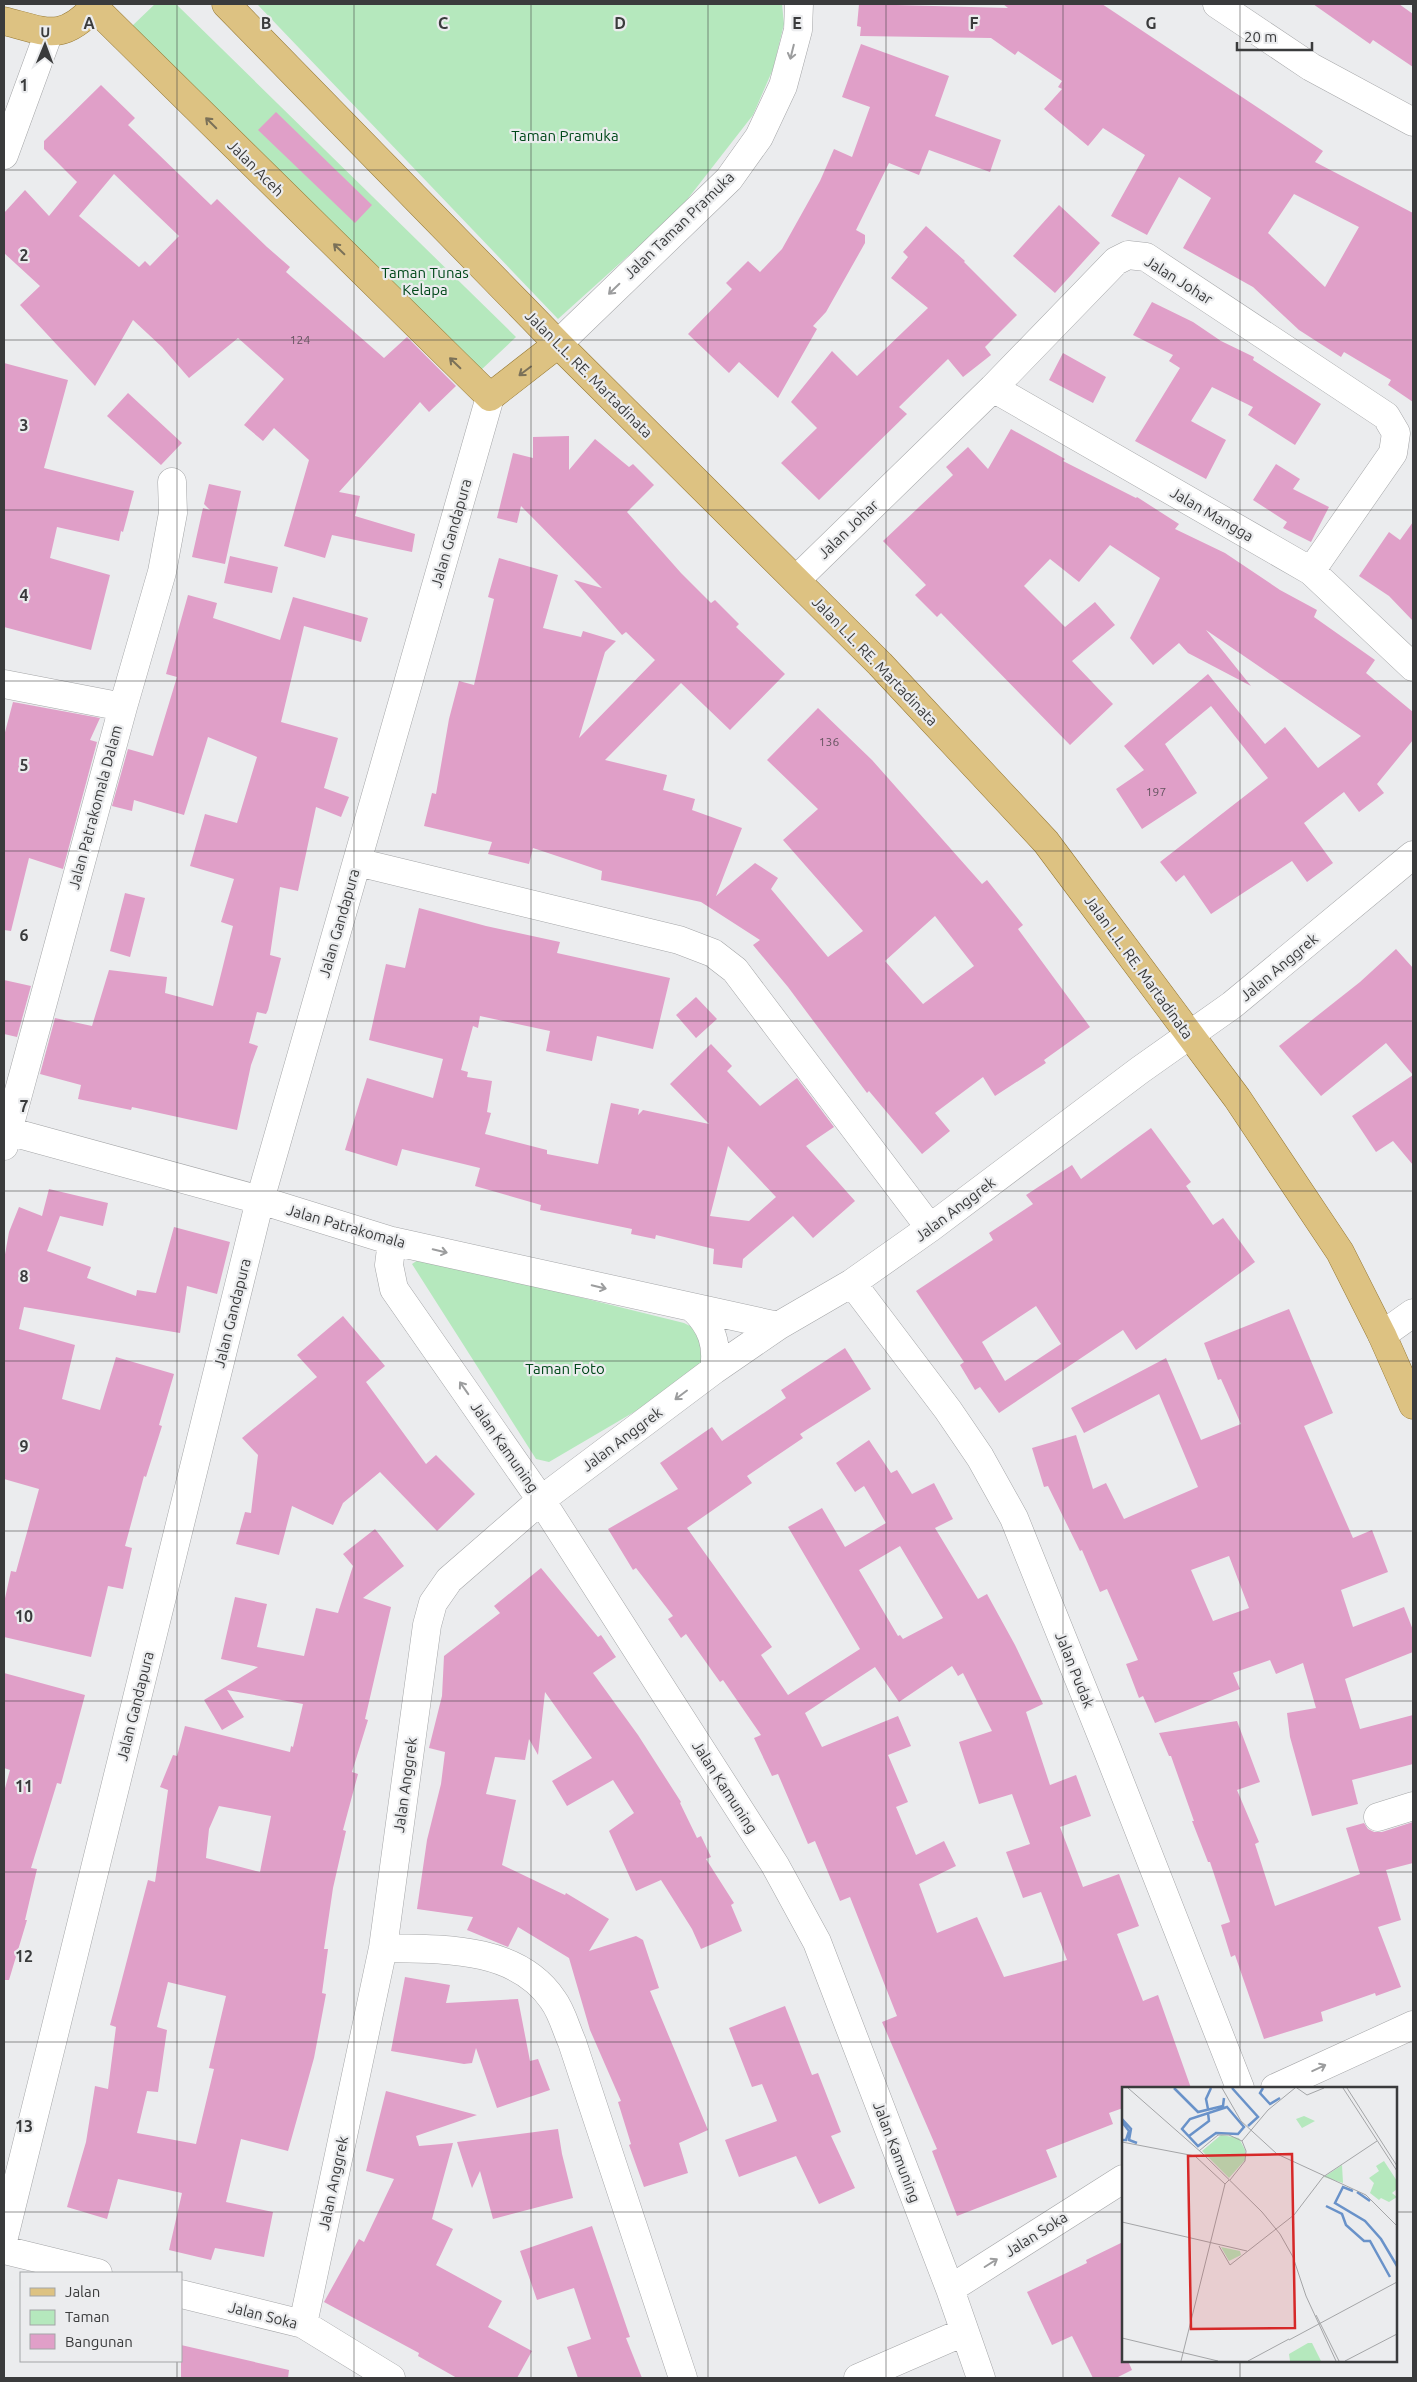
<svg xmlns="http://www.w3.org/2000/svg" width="1417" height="2382" viewBox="0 0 1417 2382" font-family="Ubuntu,sans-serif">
  <rect width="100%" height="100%" fill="#ebecee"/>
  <path fill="#b5e8bd" d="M155 4H176L516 337 481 370 195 87 131 27Z
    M257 4H782L784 24 773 69 753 115 679 210 558 319Z
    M421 1258 684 1323 700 1331 704 1371 549 1462 536 1459 412 1264Z"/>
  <path fill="#e09fc8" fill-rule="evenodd" d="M859 4 1008 8 1003 4H1102L1323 151 1315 162 1413 213V402L1388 385 1391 380 1344 352 1341 357 1299 330 1253 287 1183 248 1211 198 1179 177 1147 235 1111 216 1145 155 1103 128 1088 146 1044 109 1062 89 1058 87 1062 81 1018 51 1015 55 991 38 860 36 861 27 857 26ZM1294 194 1359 227 1325 287 1268 233Z
    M1313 4H1399L1413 14V67L1373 40 1370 44Z
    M861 44 949 76 935 116 1001 140 990 172 929 150 919 175 889 163 856 230 865 235V243L826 312 813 326 817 329 778 398 739 362 729 373 688 334 732 289 726 283 748 261 760 272 782 249 820 181 834 149 852 157 870 107 842 97Z
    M101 85 135 118 128 125 211 205 217 199 267 247 290 267 286 272 384 358 407 337 456 386 429 412 420 402 339 492 360 496 355 516 415 534 412 552 332 535 325 558 284 546 309 460 274 428 263 441 244 425 284 379 238 338 189 378 162 347 133 320 95 386 20 305 40 286 4 253V213L25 190 49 216 77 182 44 149V141ZM114 174 179 236 150 266 145 261 139 267 79 216Z
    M276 112 372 205 355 223 258 130Z
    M1059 205 1100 243 1055 293 1013 256Z
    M926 226 965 261 964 262 1017 315 985 347 991 355 963 377 948 359 899 407 907 414 819 500 781 463 817 428 791 402 832 351 857 376 928 308 891 278 908 257 903 252Z
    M1152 302 1193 322 1221 341 1254 357 1253 360 1321 404 1295 445 1248 415 1253 407 1212 387 1191 421 1226 440 1206 479 1135 441 1180 368 1169 361 1173 355 1133 335Z
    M1063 353 1106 377 1093 403 1049 380Z
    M4 363 68 380 44 468 134 491 123 532 121 531 119 541 57 527 50 558 110 575 91 650 4 627Z
    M128 393 182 443 161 465 107 416Z
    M1011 429 1065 459 1063 461 1136 498 1137 497 1179 524 1175 529 1225 553 1280 590 1317 610 1314 617 1375 660 1366 673 1413 712V740L1377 784 1384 793 1359 812 1344 792 1304 823 1333 863 1307 882 1292 861 1211 914 1184 875 1176 882 1160 862 1268 778 1211 706 1165 744 1197 793 1142 829 1116 789 1144 770 1124 746 1208 674 1265 744 1285 727 1318 768 1361 736 1206 630 1251 686 1188 653 1179 643 1153 665 1130 638 1160 578 1110 545 1079 582 1050 559 1024 586 1065 627 1095 602 1115 625 1072 661 1113 704 1070 745 941 613 937 617 915 595 926 585 883 541 953 475 946 467 968 447 988 469Z
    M569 436V470L595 439 629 467 633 464 654 485 627 512 681 573 711 603 715 600 739 624 736 627 785 674 730 730 681 683 605 760 667 775 663 790 695 799 692 810 742 828 716 896 755 863 778 878 771 889 828 957 863 931 783 840 818 809 767 760 818 708 872 760 982 884 987 880 1023 925 1018 929 1090 1027 1044 1060 1046 1063 995 1096 983 1077 935 1113 950 1131 922 1154 869 1091 867 1093 788 987 753 945 760 940 701 902 601 880 602 871 533 848 529 864 488 854 492 842 424 826 432 793 436 794 449 719 459 681 474 685 494 599 488 597 499 558 558 575 543 628 581 637 583 631 616 641 605 652 579 738 655 660 626 632 622 635 574 580 602 588 521 506 517 523 497 518 513 453 533 458V437ZM935 916 974 966 923 1004 885 961Z
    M1276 464 1300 479 1293 489 1329 507 1311 542 1283 528 1287 522 1253 500Z
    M209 484 241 491 225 564 192 557 203 508 210 510 204 504Z
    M1413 522V621L1389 596 1359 576 1389 532 1400 540Z
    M230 556 278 567 272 593 224 583Z
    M188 595 217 603 213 618 280 640 293 597 368 618 361 642 304 626 281 722 338 738 324 788 349 797 341 817 316 807 298 891 280 887 270 955 281 958 268 1010 266 1014 257 1012 249 1043 258 1046 251 1065 237 1130 132 1107 131 1110 78 1099 81 1085 40 1074 55 1018 92 1026 109 970 167 977 165 993 213 1006 233 926 221 922 234 879 190 866 205 814 237 823 257 757 208 737 184 815 134 800 132 811 112 806 128 749 153 756 177 677 166 674Z
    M13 702 100 718 90 740 97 742 63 869 29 858 11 931 4 930V736Z
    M125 893 145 898 130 957 110 951Z
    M419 908 486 926 560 942 557 953 670 978 653 1049 597 1036 592 1061 546 1051 550 1031 480 1016 478 1028 473 1026 461 1070 468 1072 467 1077 492 1081 487 1112 491 1113 485 1134 547 1150V1154L598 1164 611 1103 639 1109 638 1115 643 1110 709 1124 670 1084 711 1044 732 1066 727 1071 760 1106 797 1078 834 1127 806 1146 855 1201 813 1238 793 1216 743 1259 742 1268 713 1264 714 1249 656 1235 655 1239 631 1234 632 1229 540 1210 541 1205 475 1186 480 1168 402 1149 397 1166 345 1150 367 1078 433 1098 443 1059 369 1040 386 964 405 968ZM728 1146 776 1197 749 1221 710 1216Z
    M1396 949 1413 968V1165L1393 1141 1376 1152 1352 1116 1413 1075 1386 1043 1321 1096 1279 1046 1360 982Z
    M4 980 31 986 17 1037 4 1034Z
    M696 997 717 1019 696 1038 676 1015Z
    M1151 1128 1191 1182 1186 1186 1213 1225 1223 1218 1255 1262 1136 1350 1123 1330 999 1413 980 1387 975 1390 960 1365 964 1362 916 1291 993 1240 989 1233 1033 1204 1026 1195 1072 1165 1081 1179ZM1036 1306 1061 1344 1005 1381 982 1342Z
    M49 1189 108 1203 103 1226 60 1216 47 1251 91 1267 87 1278 136 1296 137 1290 156 1293 174 1227 230 1242 217 1294 187 1286 180 1333 24 1307 19 1329 75 1345 62 1399 100 1410 116 1357 174 1374 159 1425 162 1426 146 1477 144 1476 125 1546 132 1548 123 1589 108 1586 91 1657 4 1637V1603L11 1571 16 1572 39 1489 4 1479V1260L9 1232 19 1207 42 1216Z
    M1289 1309 1333 1413 1304 1426 1353 1538 1372 1530 1388 1572 1341 1590 1353 1627 1404 1607 1413 1630V1652L1345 1679 1360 1729 1413 1715V1764L1352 1780 1358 1804 1312 1816 1290 1737 1287 1713 1316 1708 1303 1663 1276 1674 1270 1660 1233 1673 1240 1689 1155 1723 1143 1696 1139 1698 1126 1664 1138 1660 1107 1589 1100 1592 1082 1550 1080 1551 1048 1486 1044 1487 1032 1448 1076 1435 1093 1489 1106 1483 1124 1519 1198 1487 1159 1394 1084 1433 1071 1408 1166 1358 1201 1440 1241 1424 1221 1379 1218 1380 1204 1343ZM1229 1556 1249 1608 1213 1621 1191 1570Z
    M343 1316 385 1366 366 1382 426 1464 436 1455 475 1494 437 1531 380 1472 343 1503 333 1525 292 1506 279 1555 236 1544 245 1512 251 1513 258 1455 242 1438 317 1377 297 1355Z
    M845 1348 871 1389 800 1434 803 1438 747 1476 752 1483 687 1528 772 1647 761 1655 788 1695 860 1649 788 1527 822 1508 845 1547 886 1523 864 1486 855 1492 836 1463 869 1440 891 1473 897 1470 912 1494 934 1483 953 1519 935 1528 978 1599 987 1594 1015 1645 1043 1704 1026 1712 1050 1785 1076 1775 1091 1816 1060 1827 1083 1887 1119 1874 1139 1926 1117 1934 1143 2001 1158 1995 1191 2088H1123V2108L1109 2113 1113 2124 1046 2150 1057 2177 957 2216 932 2151 937 2149 882 2022 897 2016 850 1897 840 1901 815 1841 808 1844 778 1774 772 1776 754 1738 761 1735 723 1680 720 1682 686 1634 681 1638 668 1619 673 1616 636 1568 633 1570 608 1529 678 1489 660 1463 712 1427 722 1441 786 1398 781 1390ZM900 1546 943 1618 903 1639 900 1635 898 1636 859 1570ZM952 1666 958 1676 963 1673 992 1731 959 1742 979 1804 1012 1794 1030 1844 1006 1852 1023 1898 1041 1892 1067 1960 1004 1977 977 1917 937 1933 919 1884 956 1866 944 1841 916 1855 896 1807 908 1802 888 1755 911 1746 898 1716 822 1747 805 1713 875 1667 899 1702Z
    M375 1529 404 1566 363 1598 391 1607 365 1719 368 1720 352 1772 358 1774 343 1830 346 1831 333 1888 324 1949H328L322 1993 326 1994 314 2058 288 2151 241 2139 226 2202 273 2212 264 2257 215 2248 211 2260 169 2250 182 2193 118 2179 107 2219 67 2207 86 2142 95 2086 108 2089 116 2027 110 2025 148 1880 155 1882 168 1790 160 1787 173 1755 177 1756 185 1726 290 1752 291 1746 293 1747 303 1704 227 1690 244 1717 222 1730 204 1700 258 1667 221 1659 235 1597 267 1604 257 1647 304 1656 316 1608 338 1613 353 1566 343 1554ZM219 1806 271 1816 260 1872 206 1858 209 1829ZM168 1982 226 1996 209 2068 214 2069 196 2144 137 2133 147 2091 158 2092 167 2030 157 2027Z
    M541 1568 598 1637 601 1635 616 1657 593 1673 638 1735 681 1802 680 1803 697 1838 701 1836 711 1857 706 1859 734 1903 731 1905 742 1931 701 1949 692 1929 661 1880 636 1891 609 1831 634 1813 613 1780 567 1806 552 1781 592 1758 545 1692 538 1755 529 1739 525 1760 495 1757 486 1794 516 1800 502 1865 565 1895 566 1893 609 1919 589 1951 636 1936 643 1940 659 1988 650 1991 708 2130 679 2143 688 2173 644 2187 629 2145 631 2144 618 2102 621 2101 590 2030 569 1958 518 1927 508 1947 467 1930 473 1917 417 1909 427 1840 441 1784 445 1752 429 1748 442 1696 444 1656 500 1613 494 1606Z
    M4 1673 85 1695 61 1784 57 1783 31 1868 37 1869 25 1920H27L9 1980H4V1792L10 1770 4 1768Z
    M1237 1721 1260 1782 1237 1790 1259 1842 1255 1844 1275 1906 1360 1874 1346 1828 1364 1823 1368 1829 1374 1832H1382L1413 1822V1863L1386 1870 1401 1920 1378 1927 1401 1987 1376 1996 1375 1993 1321 2012 1323 2021 1264 2039 1235 1955 1231 1957 1221 1925 1230 1922 1210 1862H1208L1192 1821H1194L1171 1756H1169L1159 1733Z
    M405 1977 450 1985 446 2003 518 1999 530 2061 538 2059 550 2090 497 2108 476 2048 472 2063 464 2064 391 2051Z
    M785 2006 812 2075 818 2073 841 2132 831 2136 855 2188 819 2204 796 2156 739 2177 725 2140 777 2121 762 2084 752 2087 729 2028Z
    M386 2091 477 2115 416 2136 419 2146 453 2143 432 2219 453 2229 436 2265 502 2301 488 2327 532 2351 517 2378H457L418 2356 419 2353 324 2302 359 2239 364 2242 394 2179 366 2171Z
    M558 2129 562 2154 573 2198 493 2219 480 2171 472 2188 457 2142Z
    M592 2226 630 2337 626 2338 642 2378H578L567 2347 591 2339 574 2288 537 2300 520 2251Z
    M1123 2242V2361H1128L1132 2370 1116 2378H1093L1072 2336 1052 2345 1027 2292 1087 2263 1086 2260Z
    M181 2345 289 2370 288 2378H181Z"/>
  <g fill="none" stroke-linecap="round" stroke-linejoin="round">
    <g stroke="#a5a6a8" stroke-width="29">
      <path id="minor" d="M1217 4 1311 67 1413 122
        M4 155 49 32
        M558 344 729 179 759 137 783 86 798 30 799 4
        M993 388 1311 571 1413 667
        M796 580 993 388 1116 261 1128 255 1146 257 1386 416 1396 433 1393 453 1311 571
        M4 684 123 707
        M357 862 679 940 713 953 735 970 930 1228
        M4 1130 260 1200 392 1241 778 1326
        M4 1146 123 707 162 572 173 513 172 482
        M392 1241 389 1265 394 1289 541 1500 775 1865 817 1942 950 2289 981 2378
        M852 1283 948 1410 980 1457 1014 1518 1107 1749 1240 2088
        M693 1308C712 1326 718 1345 714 1370
        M1382 1335 1413 1313
        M1378 1817 1413 1806
        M383 1948C441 1949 517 1946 553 2000 562 2012 566 2029 572 2042L683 2378
        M1275 2088 1413 2025
        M4 2237 260 1200 490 397
        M4 2250 98 2273
        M950 2289 1123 2179
        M181 2294 303 2324 391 2378
        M303 2324 383 1948 427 1625 433 1603 449 1580 541 1500 714 1370 778 1326 852 1283 930 1228 1140 1070 1232 1005 1413 855
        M858 2378 964 2332"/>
    </g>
    <g stroke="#967934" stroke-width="29">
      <path id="major" d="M226 4 558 344 880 664 1046 842 1237 1098 1340 1252 1382 1335 1413 1405
        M94 7 490 397 558 344
        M4 21C47 32 63 43 97 4"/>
    </g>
    <use href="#minor" stroke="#fff" stroke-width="28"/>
    <use href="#major" stroke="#ddc282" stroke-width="28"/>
  </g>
  <defs><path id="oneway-shaft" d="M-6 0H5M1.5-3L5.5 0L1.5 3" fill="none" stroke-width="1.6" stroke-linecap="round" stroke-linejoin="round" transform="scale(1.25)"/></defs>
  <g stroke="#9c9d9e">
    <use href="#oneway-shaft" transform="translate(792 52) rotate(104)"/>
    <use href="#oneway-shaft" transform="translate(614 289) rotate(136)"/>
    <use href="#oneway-shaft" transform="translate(440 1251) rotate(13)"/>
    <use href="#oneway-shaft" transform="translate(599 1287) rotate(13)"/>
    <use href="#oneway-shaft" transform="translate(464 1388) rotate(-125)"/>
    <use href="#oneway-shaft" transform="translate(681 1395) rotate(143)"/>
    <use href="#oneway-shaft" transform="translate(1319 2068) rotate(-25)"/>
    <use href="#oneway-shaft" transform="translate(991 2263) rotate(-32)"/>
  </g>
  <g stroke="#7b7158">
    <use href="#oneway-shaft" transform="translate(211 123) rotate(-135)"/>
    <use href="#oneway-shaft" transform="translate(339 249) rotate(-136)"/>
    <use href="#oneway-shaft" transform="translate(455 363) rotate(-136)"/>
    <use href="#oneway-shaft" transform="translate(525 371) rotate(143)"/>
  </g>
  <path fill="none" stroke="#3a3b3c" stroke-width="1" stroke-opacity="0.55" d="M177 4V2273M354 4V2378M531 4V2378M708 4V2378M886 4V2378M1063 4V2378M1240 4V2088M4 170H1413M4 340H1413M4 510H1413M4 681H1413M4 851H1413M4 1021H1413M4 1191H1413M4 1361H1413M4 1531H1413M4 1701H1413M4 1872H1413M4 2042H1413M4 2212H1123M1396 2212H1413M177 2361V2378M1240 2361V2378"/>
  <g text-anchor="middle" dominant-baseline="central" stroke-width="4.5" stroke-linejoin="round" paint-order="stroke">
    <g font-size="12" fill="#64545f">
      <text x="300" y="339">124</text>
      <text x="829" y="741">136</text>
      <text x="1156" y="791">197</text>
    </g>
    <g font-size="15" fill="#01481a" stroke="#ebecee">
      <text x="565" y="135">Taman Pramuka</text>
      <text x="425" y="272">Taman Tunas<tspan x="425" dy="17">Kelapa</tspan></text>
      <text x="565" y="1368">Taman Foto</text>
    </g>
    <g font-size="15" fill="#3a3b3c" stroke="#ebecee">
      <text transform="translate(256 168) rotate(45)">Jalan Aceh</text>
      <text transform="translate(679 225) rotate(-44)">Jalan Taman Pramuka</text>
      <text transform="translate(1179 280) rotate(32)">Jalan Johar</text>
      <text transform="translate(589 374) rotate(45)">Jalan L.L. RE. Martadinata</text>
      <text transform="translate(1212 514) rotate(30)">Jalan Mangga</text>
      <text transform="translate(848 529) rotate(-44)">Jalan Johar</text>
      <text transform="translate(451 533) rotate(-74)">Jalan Gandapura</text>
      <text transform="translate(875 661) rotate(46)">Jalan L.L. RE. Martadinata</text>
      <text transform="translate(95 807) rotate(-75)">Jalan Patrakomala Dalam</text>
      <text transform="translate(339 923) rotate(-74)">Jalan Gandapura</text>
      <text transform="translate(1139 967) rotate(54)">Jalan L.L. RE. Martadinata</text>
      <text transform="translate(1279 967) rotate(-40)">Jalan Anggrek</text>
      <text transform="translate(955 1209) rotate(-37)">Jalan Anggrek</text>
      <text transform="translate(346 1226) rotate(16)">Jalan Patrakomala</text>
      <text transform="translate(232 1313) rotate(-76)">Jalan Gandapura</text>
      <text transform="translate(622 1439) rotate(-37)">Jalan Anggrek</text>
      <text transform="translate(505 1447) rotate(55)">Jalan Kamuning</text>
      <text transform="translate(1075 1670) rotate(68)">Jalan Pudak</text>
      <text transform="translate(135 1706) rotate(-76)">Jalan Gandapura</text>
      <text transform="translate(405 1785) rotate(-82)">Jalan Anggrek</text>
      <text transform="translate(725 1787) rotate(57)">Jalan Kamuning</text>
      <text transform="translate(897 2152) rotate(69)">Jalan Kamuning</text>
      <text transform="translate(333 2183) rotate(-78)">Jalan Anggrek</text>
      <text transform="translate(1036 2234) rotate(-32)">Jalan Soka</text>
      <text transform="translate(263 2315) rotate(14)">Jalan Soka</text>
    </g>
  </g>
  <g transform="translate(1122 2087)">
    <rect width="275" height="275" fill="#ebecee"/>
    <path d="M182 29 193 34 180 41 174 32ZM99 48 117 51 123 63V73L107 91 80 64ZM262 74 275 94V102L270 106 275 110 267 115 259 111 257 113 248 106 252 96 247 91 257 84 254 79ZM220 78 221 96 202 90ZM99 160 118 164 119 168 107 174ZM186 256H190L199 274H168L167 267Z" fill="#b5e8bd"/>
    <path fill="none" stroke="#6992c9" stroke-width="2.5" d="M52 1 76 25 101 19 102 11M110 1 136 30 126 39M141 1 138 6 148 17 158 11M105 20 122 40 116 47 94 46 76 59 60 42 68 32ZM86 22 84 12 89 1M0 32 9 42 7 53 15 56M0 35 7 44 4 53H0M67 49 87 34 86 26M231 104 221 100 213 116 243 134 259 152 275 179M235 105 248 114M204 119 220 127 224 138 242 154H248L268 190"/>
    <path fill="none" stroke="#a4a5a7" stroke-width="1" d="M6 1 80 66 140 125 158 147 171 170 184 209 214 274M100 1 119 34 155 67 244 108 275 139M175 1 185 8 202 1M221 1 275 84M225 1 275 79M120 54 146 23 173 1M0 55 73 69M77 64 96 48H107L120 54 124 64 123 74 108 93M73 69 103 97 107 93M0 135 125 164M97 159 108 178 172 128 201 90 255 54M194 228 217 274M0 251 96 274M167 253 275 195M59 274 103 97M126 274 167 252M223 274 275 247"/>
    <path fill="#d62828" fill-opacity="0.15" stroke="#d62828" stroke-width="2.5" d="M170 67 173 241 69 242 66 69Z"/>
    <rect width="275" height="275" fill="none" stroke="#3a3b3c" stroke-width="2.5"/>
  </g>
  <g font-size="16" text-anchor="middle" font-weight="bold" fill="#3a3b3c" stroke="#ebecee" stroke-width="4.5" stroke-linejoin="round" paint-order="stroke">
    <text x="89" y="29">A</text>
    <text x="266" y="29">B</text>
    <text x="443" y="29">C</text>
    <text x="620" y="29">D</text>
    <text x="797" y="29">E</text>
    <text x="974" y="29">F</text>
    <text x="1151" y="29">G</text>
    <text x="24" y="91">1</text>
    <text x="24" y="261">2</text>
    <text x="24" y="431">3</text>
    <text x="24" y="601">4</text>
    <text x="24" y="771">5</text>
    <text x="24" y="941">6</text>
    <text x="24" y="1112">7</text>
    <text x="24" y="1282">8</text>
    <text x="24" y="1452">9</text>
    <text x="24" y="1622">10</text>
    <text x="24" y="1792">11</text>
    <text x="24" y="1962">12</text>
    <text x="24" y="2132">13</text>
  </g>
  <rect width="1417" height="2382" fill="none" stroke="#3a3b3c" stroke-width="10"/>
  <rect x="20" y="2272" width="162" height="90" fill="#ebecee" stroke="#a4a5a7"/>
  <rect x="30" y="2288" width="25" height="8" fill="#ddc282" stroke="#a4a5a7"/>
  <text x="65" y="2297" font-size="15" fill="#3a3b3c">Jalan</text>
  <rect x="30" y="2310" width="25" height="15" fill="#b5e8bd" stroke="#a4a5a7"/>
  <text x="65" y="2322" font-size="15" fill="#3a3b3c">Taman</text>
  <rect x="30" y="2334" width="25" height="15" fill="#e09fc8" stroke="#a4a5a7"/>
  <text x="65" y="2347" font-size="15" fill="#3a3b3c">Bangunan</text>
  <g transform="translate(45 45) rotate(1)" stroke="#ebecee" stroke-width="4" paint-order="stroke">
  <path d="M0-4L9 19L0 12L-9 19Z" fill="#3a3b3c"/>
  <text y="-8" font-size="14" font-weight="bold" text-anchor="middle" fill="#3a3b3c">U</text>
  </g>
  <path d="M1237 42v8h75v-8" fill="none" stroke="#3a3b3c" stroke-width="2.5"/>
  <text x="1244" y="42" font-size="15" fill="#3a3b3c" stroke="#ebecee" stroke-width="4" paint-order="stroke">20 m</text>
</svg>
